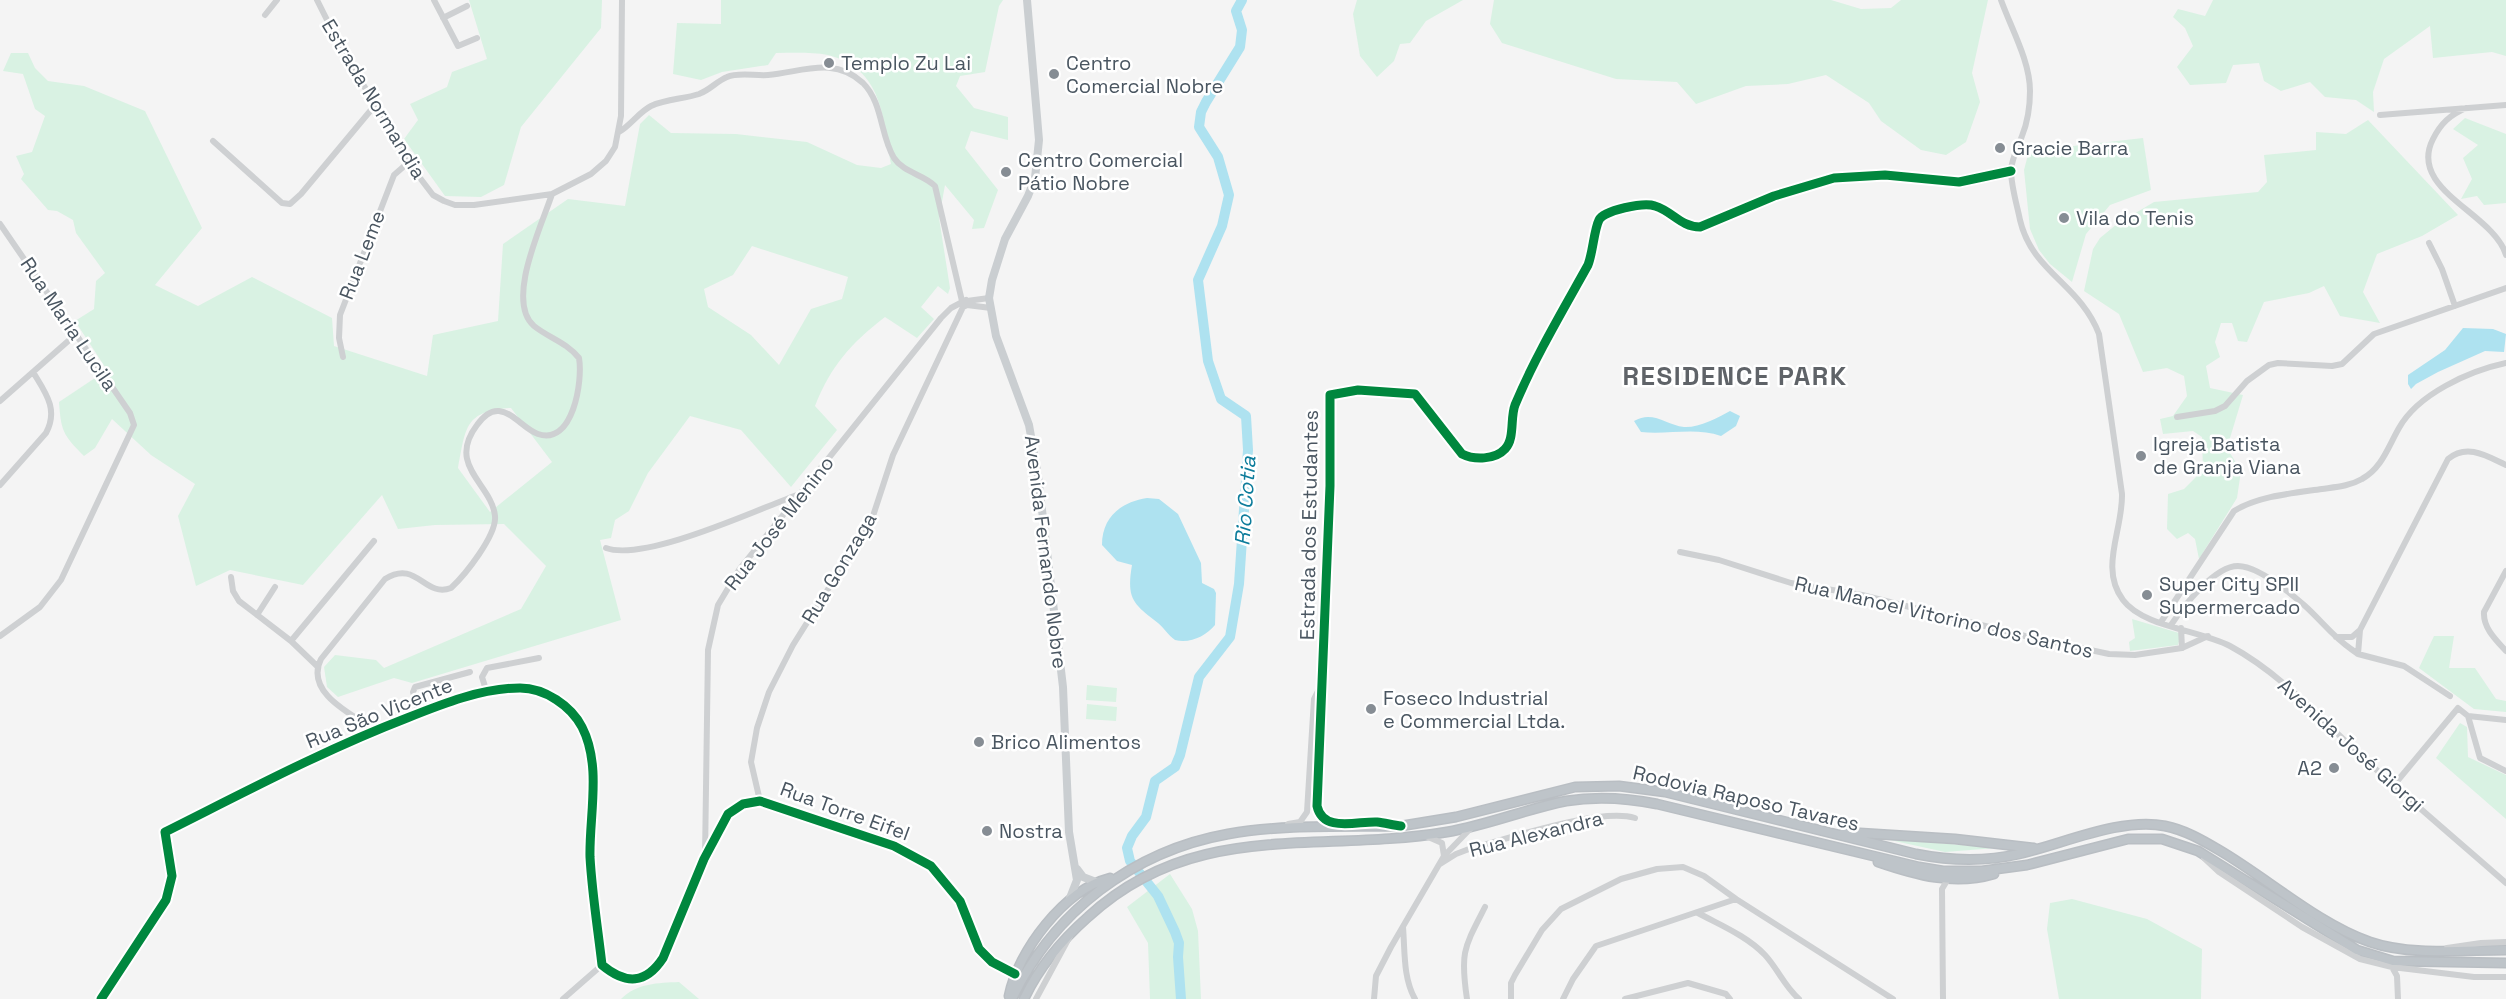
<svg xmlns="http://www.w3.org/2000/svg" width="2506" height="999" viewBox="0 0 2506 999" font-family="'Space Grotesk',sans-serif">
  <rect width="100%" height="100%" fill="#f4f4f4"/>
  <path fill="#d9f2e3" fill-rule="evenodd" d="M469 0H602L601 28 521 127 504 185 481 197 445 196 404 139 418 120 410 104 447 87 452 72 487 59Z
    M721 0H1003L999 6 985 72 960 76 956 86 974 108 1008 117V140L971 131 965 148 998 190 984 228 972 229 974 220 945 185 939 218 950 288 948 294 938 286 921 307 934 319 917 338 885 317C850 344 831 366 815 406L837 430 791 487 741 430 690 416 648 473 629 511 615 520 611 538 600 540 621 620 412 683 394 678 338 697 327 687 324 667 335 655 376 660 384 668 521 609 546 566 504 524 435 525 398 529 382 495 303 585 230 570 196 586 178 516 195 484 151 455 112 419 95 448 84 456C63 435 61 431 59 402L107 370 75 321 94 309 96 281 105 273 76 233 73 220 57 211 48 210 21 179 24 174 16 156 32 152 45 116 35 109 23 74 3 71 11 53H28L35 68 48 81 84 86 145 111 202 228 155 285 198 306 252 277 332 318 334 346 427 376 433 335 498 321 503 244 568 199 625 206 640 124 649 115 671 133 736 134 807 142 857 165 881 168 891 164C883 118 883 69 828 55 812 52 793 53 776 53L768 65 722 72 701 80 673 74 677 23 721 24ZM752 246 848 277 842 299 811 309 779 365 751 335 708 307 704 289 733 275ZM511 408 552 462 490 512 458 468C466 428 464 411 511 408Z
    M1357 0H1463L1426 21 1410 43 1400 44 1394 61 1377 77 1360 56 1353 14Z
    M1494 0H1831L1861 9 1891 8 1901 0H1988L1972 73 1980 102 1966 142 1946 155 1921 150 1881 121 1869 103 1826 75 1788 84 1746 86 1696 104 1677 82 1616 79 1502 43 1490 24Z
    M2213 0H2506V56L2492 52 2433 58 2430 26 2384 59 2373 92 2374 112 2356 100 2325 97 2310 82 2281 91 2264 81 2259 63 2233 65 2226 83 2190 85 2177 67 2193 46 2185 28 2173 17 2178 9 2205 16Z
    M2465 118 2506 134V203L2484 205 2477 196 2461 199 2472 179 2463 158 2478 145 2453 129Z
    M2368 120 2458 215 2422 236 2377 254 2363 292 2380 323 2340 316 2324 286 2309 293 2264 302 2247 342 2238 341 2232 323H2221L2215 342 2220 357 2206 366 2210 388 2243 395 2227 448 2241 471 2237 498 2199 559 2195 539 2188 533 2177 539 2167 529 2168 494 2184 489 2203 470 2202 437 2193 431 2163 434 2160 419 2173 416 2187 396 2184 376 2167 368 2143 372 2119 314 2084 291 2093 249 2100 238 2117 224 2154 202 2258 192 2267 182 2264 155 2316 150V132L2346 134Z
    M2143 138 2151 190 2110 205 2086 234 2072 282 2050 264 2039 250 2030 229 2024 170 2029 151Z
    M2132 619 2179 633 2181 635 2178 645 2130 651 2129 642 2135 638Z
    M2434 636H2454L2449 668H2475L2496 699 2506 701V712L2474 709 2419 668Z
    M1087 685 1117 688 1116 702 1086 700Z
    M1087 704 1117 707 1116 721 1086 719Z
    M2460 723 2467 727 2468 757 2506 775V819L2436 758Z
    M1881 838 1996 848 1945 852Z
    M1170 874 1192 909 1198 931 1201 999H1150L1148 943 1127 907Z
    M2072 899 2147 919 2202 949 2201 999H2059L2047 929 2050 903Z
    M679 982 699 999H621C637 983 658 983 679 982Z"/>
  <path fill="#aee2f0" d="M2463 328 2493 329 2506 334 2504 352 2485 351 2438 372 2416 384 2411 389 2408 384V375L2445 350Z
    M1730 411 1740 416 1736 426 1721 436C1696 427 1667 435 1641 432L1634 421C1653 410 1666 425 1684 427 1698 428 1718 418 1730 411Z
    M1147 498 1159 499 1178 514 1201 563 1202 583 1214 589 1216 593 1215 625C1206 636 1190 644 1175 640 1168 635 1164 628 1158 623 1134 604 1126 600 1132 565L1117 561 1102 545C1102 517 1121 502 1147 498Z"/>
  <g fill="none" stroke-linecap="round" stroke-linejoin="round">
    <path stroke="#aee2f0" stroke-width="10" d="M1181 999 1178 957 1179 943 1175 932 1158 896 1130 861 1127 848 1132 836 1146 817 1155 781 1175 767 1180 755 1199 677 1230 637 1239 584 1248 450 1246 416 1221 399 1208 361 1198 280 1222 226 1229 195 1218 157 1199 127 1201 112 1206 102 1240 47 1242 30 1236 11 1242 0"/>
    <g stroke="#b9bec3" stroke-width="11">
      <path id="highway" d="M1844 832 1955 839 2034 848
        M1878 862C1916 875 1954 886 1994 874
        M1009 996C1018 951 1064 890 1110 878
        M1012 999C1053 912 1133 851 1228 834 1284 824 1344 827 1401 826L1456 817 1575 787 1619 786 1665 792 1916 854C1951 861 1984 862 2019 854 2063 844 2121 817 2165 826 2185 830 2202 840 2219 850 2267 878 2318 924 2370 942 2410 956 2464 950 2506 950
        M1024 999C1039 967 1062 940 1088 917 1195 818 1318 854 1447 832 1488 825 1526 809 1566 801 1597 796 1627 798 1657 804L1919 867 1943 871H1982L2027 865 2128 839H2162L2198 851 2357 950 2393 961 2506 963"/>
    </g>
    <path stroke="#ced0d2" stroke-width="6" d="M317 0 347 60 388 123 420 178 433 195 444 201 455 205H474L552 194 591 174 606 161 615 147 621 116 622 0
      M434 0 458 46 477 38
      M2001 0C2011 28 2030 61 2030 91 2030 106 2028 121 2022 136 2018 147 2012 158 2011 170 2011 186 2017 205 2020 220 2032 272 2080 284 2099 334L2122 494C2123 530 2099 568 2123 600 2143 627 2200 630 2230 646 2280 673 2318 716 2359 754 2407 798 2457 840 2506 883
      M265 15 277 0
      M443 18 467 6
      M2466 108C2450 115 2441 123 2433 139 2407 190 2494 213 2506 255
      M2380 115 2506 105
      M619 132C631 125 639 112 651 106 666 99 684 99 699 94 710 90 717 81 727 77 738 72 755 76 768 75 802 72 834 56 863 83 883 103 880 135 894 158 904 173 923 174 935 186L962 301
      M213 141 282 203 290 204 301 194 376 104
      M0 224 130 413 134 425 61 580 40 607 0 636
      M2429 243 2442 269 2455 306
      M967 301 989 298
      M967 305 991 308
      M343 357 339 338 340 315 394 175 410 161
      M0 401 75 335
      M2177 417 2215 411 2225 406 2247 381 2269 365 2278 363 2332 366 2342 364 2374 334 2506 288
      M0 485 46 433C59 409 45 392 33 372
      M606 548C645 562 756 510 797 495
      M1680 552 1719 560 1791 583 1862 595 2025 636 2109 654 2135 655 2182 648 2208 636
      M2506 571 2484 612C2483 628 2496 640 2506 651
      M231 577 233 591 239 601 291 641 317 666
      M257 615 275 587
      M2161 622 2234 511C2258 496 2294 493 2322 489 2336 487 2350 486 2362 479 2382 468 2388 447 2399 428 2418 394 2469 371 2506 363
      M2171 625C2183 607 2214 566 2238 566 2258 566 2289 592 2304 605 2320 619 2333 637 2351 649L2358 654 2404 666 2450 696
      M2181 628 2182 648
      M2336 637H2352L2360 630
      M291 641 374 541
      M2358 654 2360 630 2448 459C2467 443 2487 456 2506 465
      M487 693 482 677 487 668 539 658
      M419 713 413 692 415 687 470 672
      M2468 716 2480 758 2506 771
      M375 730C353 715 304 693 321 659L385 579C417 559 424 598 451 588 465 575 497 535 495 516 492 484 446 466 477 425 482 418 490 410 499 411 514 413 524 429 538 434 573 446 583 381 579 358 566 342 549 338 534 326 505 301 542 225 552 194
      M2394 785 2458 708 2468 716 2506 720
      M1338 823C1325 822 1317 815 1317 801L1323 680 1330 395 1358 390 1415 394 1462 454C1474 460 1495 460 1505 449 1515 439 1510 418 1515 405 1535 357 1563 310 1588 265 1593 252 1594 230 1599 220 1604 210 1644 202 1655 206 1672 211 1681 227 1700 227L1774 196 1834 178 1885 175 1959 182 2011 171
      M1288 824 1300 822 1307 812 1314 699 1323 681
      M1426 836 1442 843 1444 856
      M705 857 708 650 718 605 739 570 941 318 951 308 966 300 967 305 963 307 893 455 872 519 793 645 769 692 757 728 751 762 760 801
      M2204 858 2219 872 2302 927 2360 959 2392 967 2474 977H2506
      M1440 864 1456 854 1469 849C1507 839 1600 807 1635 818
      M1698 913C1720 925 1747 936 1765 955 1778 969 1784 986 1799 999
      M1403 927C1405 951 1403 978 1415 999
      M2447 948 2481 943 2506 942
      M2392 967 2397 976 2398 999
      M101 999 166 900 172 876 165 832C245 792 324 750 407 718 442 704 482 688 520 688 545 688 571 706 582 727 602 766 589 816 590 857 592 893 598 930 602 965 626 985 646 984 663 958L704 859 728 814 743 804 760 801 894 846 931 866 960 901 979 949 992 962 1015 974
      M563 999 602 965
      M1036 999 1070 936
      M1374 999 1376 976 1391 947 1444 856 1471 828
      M1467 999C1460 952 1464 948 1485 907
      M1511 999V983L1515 975 1542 930 1561 909 1621 879 1657 869 1683 867 1704 876 1736 899 1893 999
      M1563 999 1573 979 1596 946 1736 899
      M1625 999 1688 983 1726 994 1730 999
      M1943 999 1942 889 1948 879"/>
    <path stroke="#caced1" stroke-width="8" d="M1027 0 1039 140 1035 178 1028 196 1005 239 992 280 989 298 996 336 1029 425 1038 476 1063 687 1069 832 1077 880 1070 898
      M1077 869 1083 877 1096 882"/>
    <use href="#highway" stroke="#bec4c9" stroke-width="8"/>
    <g stroke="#fff" stroke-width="13">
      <path id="cycleway" d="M1401 826C1393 825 1385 823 1377 822 1357 821 1323 833 1317 806L1330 486V395L1358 390 1415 394 1462 454C1474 460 1495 460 1505 449 1515 439 1510 418 1515 405 1535 357 1563 310 1588 265 1593 252 1594 230 1599 220 1604 210 1644 202 1655 206 1672 211 1681 227 1700 227L1774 196 1834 178 1885 175 1959 182 2011 171
        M101 999 166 900 172 876 165 832C245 792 324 750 407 718 442 704 482 688 520 688 545 688 571 706 582 727 602 766 589 816 590 857 592 893 598 930 602 965 626 985 646 984 663 958L704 859 728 814 743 804 760 801 894 846 931 866 960 901 979 949 992 962 1015 974"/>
    </g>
    <use href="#cycleway" stroke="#00873e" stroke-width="9"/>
  </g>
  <g fill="#868d94" stroke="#fff" stroke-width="2">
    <circle cx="829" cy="63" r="6"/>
    <circle cx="1054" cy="74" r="6"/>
    <circle cx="2000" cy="148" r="6"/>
    <circle cx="1006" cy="172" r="6"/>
    <circle cx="2064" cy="218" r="6"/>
    <circle cx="2141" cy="456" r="6"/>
    <circle cx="2147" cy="595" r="6"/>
    <circle cx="1371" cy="709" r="6"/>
    <circle cx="979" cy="742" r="6"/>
    <circle cx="2334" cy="768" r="6"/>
    <circle cx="987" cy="831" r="6"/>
  </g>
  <g text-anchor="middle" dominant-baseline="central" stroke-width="5" stroke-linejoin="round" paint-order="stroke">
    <g font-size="20" fill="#4a5661" stroke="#fff" text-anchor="start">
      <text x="841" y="63">Templo Zu Lai</text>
      <text x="1066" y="63">Centro<tspan x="1066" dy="23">Comercial Nobre</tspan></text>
      <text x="2012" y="148">Gracie Barra</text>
      <text x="1018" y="160">Centro Comercial<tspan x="1018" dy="23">Pátio Nobre</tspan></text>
      <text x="2076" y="218">Vila do Tenis</text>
      <text x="2153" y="444">Igreja Batista<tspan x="2153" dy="23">de Granja Viana</tspan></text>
      <text x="2159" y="584">Super City SPII<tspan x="2159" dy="23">Supermercado</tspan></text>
      <text x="1383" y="698">Foseco Industrial<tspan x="1383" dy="23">e Commercial Ltda.</tspan></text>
      <text x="991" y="742">Brico Alimentos</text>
      <text x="2322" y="768" text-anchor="end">A2</text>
      <text x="999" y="831">Nostra</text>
    </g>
    <g font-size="20" fill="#4a5661" stroke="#fff">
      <text transform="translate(374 99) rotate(59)">Estrada Normandia</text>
      <text transform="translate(362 255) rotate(-69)">Rua Leme</text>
      <text transform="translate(69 324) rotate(56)">Rua Maria Lucila</text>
      <text transform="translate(779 523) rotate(-52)">Rua José Menino</text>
      <text transform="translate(1309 525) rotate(-89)">Estrada dos Estudantes</text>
      <text transform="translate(1046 552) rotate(83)">Avenida Fernando Nobre</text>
      <text transform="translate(839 568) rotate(-59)">Rua Gonzaga</text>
      <text transform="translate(1944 617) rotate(13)">Rua Manoel Vitorino dos Santos</text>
      <text transform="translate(379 713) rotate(-22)">Rua São Vicente</text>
      <text transform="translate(2351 745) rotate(42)">Avenida José Giorgi</text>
      <text transform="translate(1746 798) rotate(13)">Rodovia Raposo Tavares</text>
      <text transform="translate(845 811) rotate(20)">Rua Torre Eifel</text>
      <text transform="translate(1536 834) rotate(-14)">Rua Alexandra</text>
    </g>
    <g font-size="21" font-style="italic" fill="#0c7c9b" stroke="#fff">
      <text transform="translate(1245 501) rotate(-86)">Rio Cotia</text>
    </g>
    <g font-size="26" font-weight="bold" letter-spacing="1.5" fill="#5f6368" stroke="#fff">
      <text x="1735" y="376">RESIDENCE PARK</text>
    </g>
  </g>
</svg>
